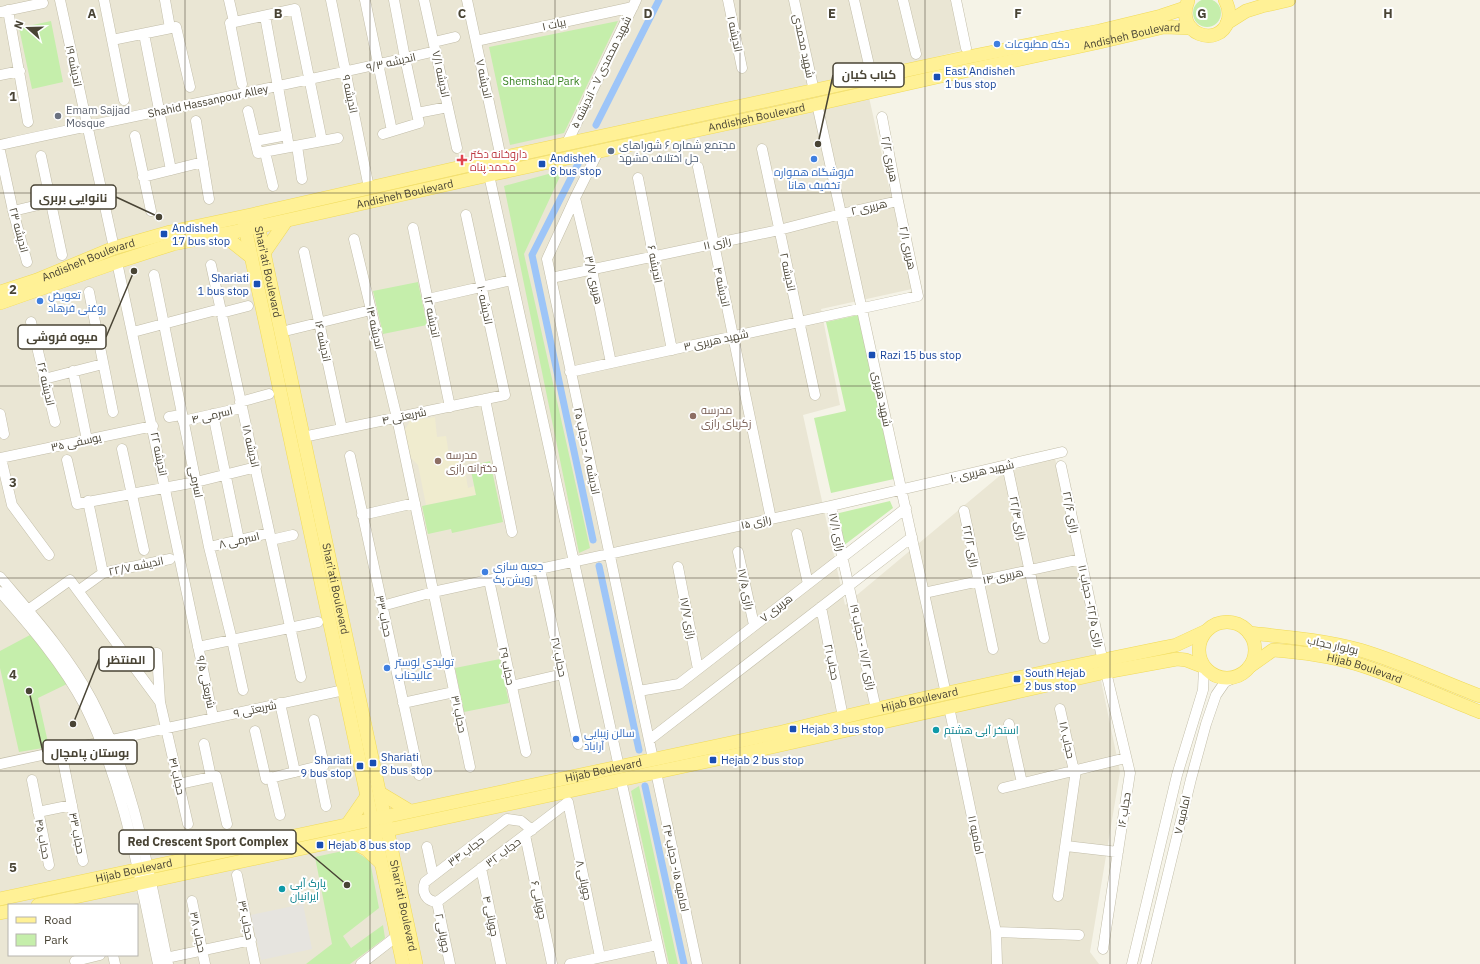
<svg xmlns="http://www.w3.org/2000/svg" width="1480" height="964" viewBox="0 0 1480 964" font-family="'IBM Plex Sans',Cairo,sans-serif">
  <rect width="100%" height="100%" fill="#f5f3e7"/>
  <path fill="#eae6d4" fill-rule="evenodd" d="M0 0H953L963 50 864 75 912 289 821 309 840 405 803 415 845 605 1003 473 1055 458 1120 772 1090 952 1099 964H0ZM9 905H137V955H9Z"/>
  <path fill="#f0eccf" d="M435 417 437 437 446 436 449 455 462 453 468 488 474 486 476 495 426 505 418 465 409 456 404 431 410 421Z"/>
  <path fill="#c5eeab" d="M1193 13a14 14 0 1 1 28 0a14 14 0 1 1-28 0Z
    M51 21 63 82 32 89 19 28Z
    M618 21 564 133 510 145 489 47Z
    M563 170 524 254 590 548 579 553 504 186Z
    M418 282 427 325 383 334 373 291Z
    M858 315 894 479 831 493 814 418 846 411 826 322Z
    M490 461 503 522 452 533 451 529 428 534 422 506 476 495 470 466Z
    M890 501 893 508 843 546 835 514Z
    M30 635 52 660 67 684 38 698 49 747 19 752 0 668V651Z
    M500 659 509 703 464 712 455 668Z
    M639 786 678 964H669L631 791Z
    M352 849 370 861 379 908 343 936 351 948 383 925 385 938 350 964H306L332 944 315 857Z"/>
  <path fill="#e6e4df" d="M303 904 312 949 261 960 251 915Z"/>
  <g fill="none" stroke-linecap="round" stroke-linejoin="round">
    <path stroke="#9dc5f8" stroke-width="7" d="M596 125 659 0
      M578 164 532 255 593 540
      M599 566 639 750
      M645 786 684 964"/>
    <g stroke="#c2bda8" stroke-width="11">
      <path id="minor" d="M60 0 114 248
        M104 0 124 100
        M165 0 170 28
        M229 0 234 22
        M331 0 369 188
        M365 0 392 131
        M424 0 457 148
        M467 0 501 158
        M728 0 742 68
        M794 0 814 91
        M854 0 869 65
        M903 0 916 54
        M956 0 966 48
        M8 10 28 122
        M0 12 43 3
        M265 16 289 147
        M144 34 171 170
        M112 40 176 27 190 87
        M476 41 633 7
        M434 42 455 37
        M0 75 20 71
        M242 84 230 23 295 9 322 141
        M817 104 946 694
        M248 111 258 153 338 138
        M417 113 448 107
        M196 121 209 199
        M383 134 419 123 405 58 394 0
        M135 136 151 211
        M255 141 287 135
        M0 145C145 113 291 85 436 51
        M566 145 636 0
        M297 146 302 179
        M762 149 815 395
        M0 151 13 211 27 262
        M265 152 273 186
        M598 152 575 198 547 259 653 759
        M41 156 62 255
        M698 167 771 519
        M489 175 619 767
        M143 177 203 162
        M638 178 672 350
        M575 198 592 270 611 363
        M13 211 51 202
        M413 228 450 407
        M354 239 397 418 470 767
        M304 252 342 429
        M117 262 213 717
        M211 265 301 677
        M154 275 209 547 232 640 243 690
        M551 278 779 230 841 214 898 201
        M89 292 113 412
        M428 299 512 280
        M221 313 248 306
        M31 322 55 422
        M289 330 371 310
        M133 332 220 309
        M73 371 87 440
        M570 372 918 296 898 201 882 117
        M44 379 103 364
        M485 399 512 532
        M240 402 269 394
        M0 414 4 434
        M213 414 239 540
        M169 417 181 415
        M183 421 241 408
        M303 437 505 395 466 215
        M122 449 144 550
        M350 456 419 775
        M0 458 153 426
        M1 458 12 505 49 555
        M67 460 77 504 196 482 256 467
        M1007 465 1044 638
        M1061 466 1101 653
        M88 501 103 573
        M831 506 876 709
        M964 511 993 649
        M362 515 415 503
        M797 534 808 584
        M271 540 293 535
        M209 547 269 533
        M738 552 754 625
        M678 567 698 669
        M540 569 578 744
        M0 577C33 616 68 655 92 700 135 782 149 875 168 964
        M489 580 526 752
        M78 591 103 573 170 559
        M0 592C31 627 63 664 85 706 125 787 139 876 158 964
        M924 593 1081 559
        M382 606 433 592 831 506 1062 452
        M821 607 843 717
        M28 610 70 580 160 702 188 824
        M198 647 318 622
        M128 659 157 653 160 702
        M511 686 563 674
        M639 691 679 684 906 508
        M280 703 295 772
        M403 703 454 692
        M949 707 996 932 997 964
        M1060 709 1074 771
        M1009 724 1022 783
        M255 731 266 779 324 765 314 720
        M649 740 912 537
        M204 744 211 777
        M61 751 83 861
        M0 764 344 690
        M318 767 326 806
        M656 772 697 964
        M271 777 280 815
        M32 780 49 865
        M621 780 662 964
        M179 784 216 776 227 824
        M1003 788 1126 758
        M38 812 72 805
        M525 835 552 964
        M1066 846 1118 852
        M427 847 433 875
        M481 868 501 964
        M237 875 255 964
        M1058 896 1076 770
        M192 901 205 964
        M437 902 568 802 600 957
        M437 902C426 901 421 892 425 882L507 819 521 821 532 830
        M437 902 450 964
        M996 932 1079 935
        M1103 949 1130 773 1106 672
        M113 955 115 964
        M166 958 251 940
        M75 961 100 955
        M361 964 397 936
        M570 964 657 945
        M1132 964 1177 775 1203 690 1204 667
        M1146 964 1191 779 1206 724 1216 695 1225 682 1237 676"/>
    </g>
    <g stroke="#f1db59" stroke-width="14">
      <g id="major">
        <path d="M1188 1C1174 34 1219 49 1228 21 1230 13 1229 7 1225 0"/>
        <path d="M1227 23 1246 11 1262 6 1289 0"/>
        <path id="s1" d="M257 220 416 964"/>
        <path d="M244 223 403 964"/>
        <path d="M222 234 251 257"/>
        <path d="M264 253 286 221"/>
        <path id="s2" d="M0 292 37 280 114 248 170 232 255 214 501 158 968 57 1099 31 1161 16 1185 8"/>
        <path id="s3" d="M0 303 117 262 173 244 239 231 489 175 804 107 937 77 1100 42 1164 27 1191 28"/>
        <circle cx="1227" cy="650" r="28"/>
        <path d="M1249 633C1287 637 1324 640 1360 650 1401 662 1440 681 1480 696"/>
        <path id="s4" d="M1249 667 1273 650C1301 652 1330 656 1357 664 1399 677 1439 696 1480 712"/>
        <path d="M380 793 410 811"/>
        <path d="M347 825 367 796"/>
        <path d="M347 839 366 849 381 863"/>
        <path id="s5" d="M0 899 782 732C913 699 1045 672 1176 645L1204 632"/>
        <path d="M38 905 713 760 1106 672 1177 659 1186 660 1204 667"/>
        <path d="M0 913 9 911"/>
      </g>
    </g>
    <use href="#minor" stroke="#fff" stroke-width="10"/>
    <use href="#major" stroke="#fff196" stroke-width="13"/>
  </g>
  <path fill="none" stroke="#494435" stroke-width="1" stroke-opacity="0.55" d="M185 0V964M370 0V964M555 0V964M740 0V964M925 0V964M1110 0V964M1295 0V964M0 193H1480M0 386H1480M0 578H1480M0 771H1480"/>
  <g fill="#3f7fe0" stroke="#fff" stroke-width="1.5">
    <circle cx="997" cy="44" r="4"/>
    <circle cx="814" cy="159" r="4"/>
    <circle cx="40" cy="301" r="4"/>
    <circle cx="485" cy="572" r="4"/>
    <circle cx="387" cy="668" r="4"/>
    <circle cx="576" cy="739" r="4"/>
  </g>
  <g fill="#1a4fb4" stroke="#fff" stroke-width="1.5">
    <rect x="933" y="73" width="8" height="8" rx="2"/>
    <rect x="538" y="160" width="8" height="8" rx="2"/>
    <rect x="160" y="230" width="8" height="8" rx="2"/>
    <rect x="253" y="280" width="8" height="8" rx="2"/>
    <rect x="868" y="351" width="8" height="8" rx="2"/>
    <rect x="1013" y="675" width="8" height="8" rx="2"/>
    <rect x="789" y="725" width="8" height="8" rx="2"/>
    <rect x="709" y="756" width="8" height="8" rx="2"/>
    <rect x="369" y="759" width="8" height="8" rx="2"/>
    <rect x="356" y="762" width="8" height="8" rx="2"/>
    <rect x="316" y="841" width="8" height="8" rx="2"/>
  </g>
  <circle fill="#6b7280" stroke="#fff" stroke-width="1.5" cx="58" cy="116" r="4"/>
  <circle fill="#5c6f8a" stroke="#fff" stroke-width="1.5" cx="611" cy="151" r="4"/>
  <path fill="#e0444e" stroke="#fff" stroke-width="1.5" d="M460 154h4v4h4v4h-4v4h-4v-4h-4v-4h4z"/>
  <g fill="#8d6e63" stroke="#fff" stroke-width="1.5">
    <circle cx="693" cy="416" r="4"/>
    <circle cx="438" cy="461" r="4"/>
  </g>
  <g fill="#0f9aa8" stroke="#fff" stroke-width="1.5">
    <circle cx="936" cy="730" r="4"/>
    <circle cx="282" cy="889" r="4"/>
  </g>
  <g text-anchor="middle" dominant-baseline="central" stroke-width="4" stroke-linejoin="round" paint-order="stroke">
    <g font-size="11" fill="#494435" stroke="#fff">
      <text transform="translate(554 24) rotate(-12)">بیات ۱</text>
      <text transform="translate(735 34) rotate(78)">اندیشه ۱</text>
      <text stroke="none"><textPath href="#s3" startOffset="1164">Andisheh Boulevard</textPath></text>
      <text transform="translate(804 46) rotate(78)">شهید محمدی</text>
      <text transform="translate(391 62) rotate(-13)">اندیشه ۹/۳</text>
      <text transform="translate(74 66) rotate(78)">اندیشه ۱۹</text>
      <text transform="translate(601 72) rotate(-64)">شهید محمدی ۷ - اندیشه ۵</text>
      <text transform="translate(441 74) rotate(78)">اندیشه ۷/۱</text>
      <text transform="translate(484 79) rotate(78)">اندیشه ۷</text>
      <text transform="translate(350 94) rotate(78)">اندیشه ۹</text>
      <text transform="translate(208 101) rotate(-12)">Shahid Hassanpour Alley</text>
      <text stroke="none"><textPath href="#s3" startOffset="780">Andisheh Boulevard</textPath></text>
      <text transform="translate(890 159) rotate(79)">هریری ۲/۲</text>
      <text stroke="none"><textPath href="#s3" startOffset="420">Andisheh Boulevard</textPath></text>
      <text transform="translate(869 207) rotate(-13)">هریری ۲</text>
      <text transform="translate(19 230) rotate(75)">اندیشه ۲۳</text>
      <text transform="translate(717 243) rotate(-12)">رازی ۱۱</text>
      <text transform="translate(908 248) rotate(78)">هریری ۲/۱</text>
      <text stroke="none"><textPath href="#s2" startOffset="94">Andisheh Boulevard</textPath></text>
      <text transform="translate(655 264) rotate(79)">اندیشه ۶</text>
      <text stroke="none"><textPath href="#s1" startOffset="53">Shari'ati Boulevard</textPath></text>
      <text transform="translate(788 272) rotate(78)">اندیشه ۲</text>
      <text transform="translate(594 280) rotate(78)">هریری ۳/۷</text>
      <text transform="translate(722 287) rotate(78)">اندیشه ۴</text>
      <text transform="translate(485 305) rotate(78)">اندیشه ۱۰</text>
      <text transform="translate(432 317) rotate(78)">اندیشه ۱۲</text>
      <text transform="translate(375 328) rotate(77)">اندیشه ۱۴</text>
      <text transform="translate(716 340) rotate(-12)">شهید هریری ۳</text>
      <text transform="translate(323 341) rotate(78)">اندیشه ۱۶</text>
      <text transform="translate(46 384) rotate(77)">اندیشه ۲۶</text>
      <text transform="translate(882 399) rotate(78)">شهید هریری</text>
      <text transform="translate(212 415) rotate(-13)">اسرمی ۴</text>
      <text transform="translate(404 416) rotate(-12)">شریعتی ۴</text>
      <text transform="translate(76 442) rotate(-12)">یوسفی ۳۵</text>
      <text transform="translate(251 446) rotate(77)">اندیشه ۱۸</text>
      <text transform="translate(587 451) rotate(78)">اندیشه ۸ - حجاب ۲۵</text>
      <text transform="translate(159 454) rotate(78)">اندیشه ۲۲</text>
      <text transform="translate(982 471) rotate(-13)">شهید هریری ۱۰</text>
      <text transform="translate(196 482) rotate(78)">اسرمی</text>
      <text transform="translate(1071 512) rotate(78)">رازی ۲۲/۶</text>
      <text transform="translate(1018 518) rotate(78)">رازی ۲۲/۴</text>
      <text transform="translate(756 522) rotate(-12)">رازی ۱۵</text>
      <text transform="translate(837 532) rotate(78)">رازی ۱۷/۱</text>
      <text transform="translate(239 540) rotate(-13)">اسرمی ۸</text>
      <text transform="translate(971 546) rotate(78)">رازی ۲۲/۲</text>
      <text transform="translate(136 566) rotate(-12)">اندیشه ۲۲/۷</text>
      <text transform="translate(1003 576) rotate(-12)">هریری ۱۴</text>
      <text stroke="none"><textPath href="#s1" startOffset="377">Shari'ati Boulevard</textPath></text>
      <text transform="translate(746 589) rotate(78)">رازی ۱۷/۵</text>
      <text transform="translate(1091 606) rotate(78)">رازی ۲۲/۵- حجاب ۱۱</text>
      <text transform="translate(776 608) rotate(-38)">هریری ۷</text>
      <text transform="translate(384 616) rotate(78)">حجاب ۳۳</text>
      <text transform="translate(688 618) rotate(79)">رازی ۱۷/۷</text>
      <text transform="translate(1333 645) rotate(12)">بولوار حجاب</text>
      <text transform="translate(863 647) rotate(78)">رازی ۱۷/۲ - حجاب ۱۹</text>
      <text transform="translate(559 657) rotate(78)">حجاب ۲۷</text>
      <text transform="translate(832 662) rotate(78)">حجاب ۲۱</text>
      <text transform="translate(507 666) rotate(78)">حجاب ۲۹</text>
      <text stroke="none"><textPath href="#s4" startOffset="123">Hijab Boulevard</textPath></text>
      <text transform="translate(206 682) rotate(78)">شریعتی ۹/۵</text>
      <text stroke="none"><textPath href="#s5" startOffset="941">Hijab Boulevard</textPath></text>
      <text transform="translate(255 709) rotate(-12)">شریعتی ۹</text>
      <text transform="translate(459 714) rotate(78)">حجاب ۳۱</text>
      <text transform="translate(1067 740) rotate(77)">حجاب ۱۸</text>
      <text stroke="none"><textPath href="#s5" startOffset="617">Hijab Boulevard</textPath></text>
      <text transform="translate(177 776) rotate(77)">حجاب ۴۱</text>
      <text transform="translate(1124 810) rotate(-81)">حجاب ۱۶</text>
      <text transform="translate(1182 815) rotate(-77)">امامیه ۷</text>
      <text transform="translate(77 833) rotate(79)">حجاب ۴۳</text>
      <text transform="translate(976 835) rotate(78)">امامیه ۱۱</text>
      <text transform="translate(43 839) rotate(79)">حجاب ۴۵</text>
      <text transform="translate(466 851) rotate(-37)">حجاب ۳۴</text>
      <text transform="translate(503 852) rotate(-37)">حجاب ۳۲</text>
      <text transform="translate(676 868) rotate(78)">امامیه ۱۵- حجاب ۲۴</text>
      <text stroke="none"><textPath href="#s5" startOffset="137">Hijab Boulevard</textPath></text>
      <text transform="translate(584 880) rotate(78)">چوپانی ۸</text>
      <text transform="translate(539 900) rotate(78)">چوپانی ۶</text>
      <text stroke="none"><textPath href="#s1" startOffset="701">Shari'ati Boulevard</textPath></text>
      <text transform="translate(491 916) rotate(78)">چوپانی ۴</text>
      <text transform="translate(246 920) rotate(78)">حجاب ۳۶</text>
      <text transform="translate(198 932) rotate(78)">حجاب ۳۸</text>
      <text transform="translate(443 933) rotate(79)">چوپانی ۲</text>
    </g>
    <g font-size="11" fill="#366cbe" stroke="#fff" text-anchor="start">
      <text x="1005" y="44">دکه مطبوعات</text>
      <text x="814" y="172" text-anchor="middle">فروشگاه همواره<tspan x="814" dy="13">تخفیف هانا</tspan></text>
      <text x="48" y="295">تعویض<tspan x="48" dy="13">روغنی فرهاد</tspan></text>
      <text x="493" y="566">جعبه سازی<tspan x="493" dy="13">رویش پک</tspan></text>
      <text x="395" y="662">تولیدی لوستر<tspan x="395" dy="13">عالیجناب</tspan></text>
      <text x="584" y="733">سالن زیبایی<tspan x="584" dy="13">آراباد</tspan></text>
    </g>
    <g font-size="11" fill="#164399" stroke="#fff" text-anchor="start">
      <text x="945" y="71">East Andisheh<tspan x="945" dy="13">1 bus stop</tspan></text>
      <text x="550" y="158">Andisheh<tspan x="550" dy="13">8 bus stop</tspan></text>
      <text x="172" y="228">Andisheh<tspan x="172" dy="13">17 bus stop</tspan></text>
      <text x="249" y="278" text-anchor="end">Shariati<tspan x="249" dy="13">1 bus stop</tspan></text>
      <text x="880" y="355">Razi 15 bus stop</text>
      <text x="1025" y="673">South Hejab<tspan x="1025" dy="13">2 bus stop</tspan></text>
      <text x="801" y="729">Hejab 3 bus stop</text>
      <text x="381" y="757">Shariati<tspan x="381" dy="13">8 bus stop</tspan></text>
      <text x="352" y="760" text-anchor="end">Shariati<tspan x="352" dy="13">9 bus stop</tspan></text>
      <text x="721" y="760">Hejab 2 bus stop</text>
      <text x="328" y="845">Hejab 8 bus stop</text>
    </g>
    <g font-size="11" fill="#378221" stroke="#fff">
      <text x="541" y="81">Shemshad Park</text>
    </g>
    <g font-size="11" fill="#5b616d" stroke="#fff" text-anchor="start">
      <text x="66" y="110">Emam Sajjad<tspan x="66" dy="13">Mosque</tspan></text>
    </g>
    <g font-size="11" fill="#4e5e75" stroke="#fff" text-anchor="start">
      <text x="619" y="145">مجتمع شماره ۶ شوراهای<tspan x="619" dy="13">حل اختلاف مشهد</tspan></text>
    </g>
    <g font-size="11" fill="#be3a42" stroke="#fff" text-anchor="start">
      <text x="470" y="154">داروخانه دکتر<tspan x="470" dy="13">محمد پناه</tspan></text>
    </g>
    <g font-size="11" fill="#785e54" stroke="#fff" text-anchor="start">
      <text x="701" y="410">مدرسه<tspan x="701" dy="13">زکریای رازی</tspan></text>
      <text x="446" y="455">مدرسه<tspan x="446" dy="13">دخترانه رازی</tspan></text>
    </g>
    <g font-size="11" fill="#0d838f" stroke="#fff" text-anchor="start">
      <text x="944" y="730">استخر آبی هشتم</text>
      <text x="290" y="883">پارک آبی<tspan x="290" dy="13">ایرانیان</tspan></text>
    </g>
  </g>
  <g font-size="13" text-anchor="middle" font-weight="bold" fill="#494435" stroke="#fff" stroke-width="4" stroke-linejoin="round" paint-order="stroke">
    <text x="92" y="18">A</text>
    <text x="278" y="18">B</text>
    <text x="462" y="18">C</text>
    <text x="648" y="18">D</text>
    <text x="832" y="18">E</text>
    <text x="1018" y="18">F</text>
    <text x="1202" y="18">G</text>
    <text x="1388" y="18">H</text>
    <text x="13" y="101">1</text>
    <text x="13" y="294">2</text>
    <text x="13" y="487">3</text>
    <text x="13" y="679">4</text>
    <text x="13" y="872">5</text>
  </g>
  <path fill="none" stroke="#494435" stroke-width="1.5" d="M818 144L833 75M159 217L116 197M134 271L106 337M73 724L99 659M29 691L43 752M347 885L296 842"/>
  <g fill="#494435" stroke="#fff" stroke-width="1.5">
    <circle cx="818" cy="144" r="4"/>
    <circle cx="159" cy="217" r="4"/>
    <circle cx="134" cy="271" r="4"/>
    <circle cx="73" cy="724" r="4"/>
    <circle cx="29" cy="691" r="4"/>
    <circle cx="347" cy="885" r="4"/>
  </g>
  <g fill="#fff" stroke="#494435" stroke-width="1.5">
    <rect x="833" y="63" width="71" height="24" rx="4"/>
    <rect x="31" y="185" width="85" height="24" rx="4"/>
    <rect x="18" y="325" width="88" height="24" rx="4"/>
    <rect x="99" y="647" width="55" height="24" rx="4"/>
    <rect x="43" y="740" width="94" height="24" rx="4"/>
    <rect x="119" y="830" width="177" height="24" rx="4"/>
  </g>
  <g font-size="12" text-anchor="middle" font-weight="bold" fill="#494435">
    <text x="869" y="79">کباب کیان</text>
    <text x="73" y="202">نانوایی بربری</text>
    <text x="62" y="341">میوه فروشی</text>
    <text x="126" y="664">المنتظر</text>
    <text x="90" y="757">بوستان پامچال</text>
    <text x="208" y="846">Red Crescent Sport Complex</text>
  </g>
  <rect x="8" y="904" width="130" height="52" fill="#ffffff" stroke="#b6b4ae"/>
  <rect x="16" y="917" width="20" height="6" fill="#fff196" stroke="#b6b4ae"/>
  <text x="44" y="924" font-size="12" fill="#494435">Road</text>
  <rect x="16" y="934" width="20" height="12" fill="#c5eeab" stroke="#b6b4ae"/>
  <text x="44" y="944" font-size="12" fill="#494435">Park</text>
  <g transform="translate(28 28) rotate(290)" stroke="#ffffff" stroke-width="3" paint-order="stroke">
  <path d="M0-3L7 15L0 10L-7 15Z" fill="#494435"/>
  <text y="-6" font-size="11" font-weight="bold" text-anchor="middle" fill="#494435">N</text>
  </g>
</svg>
